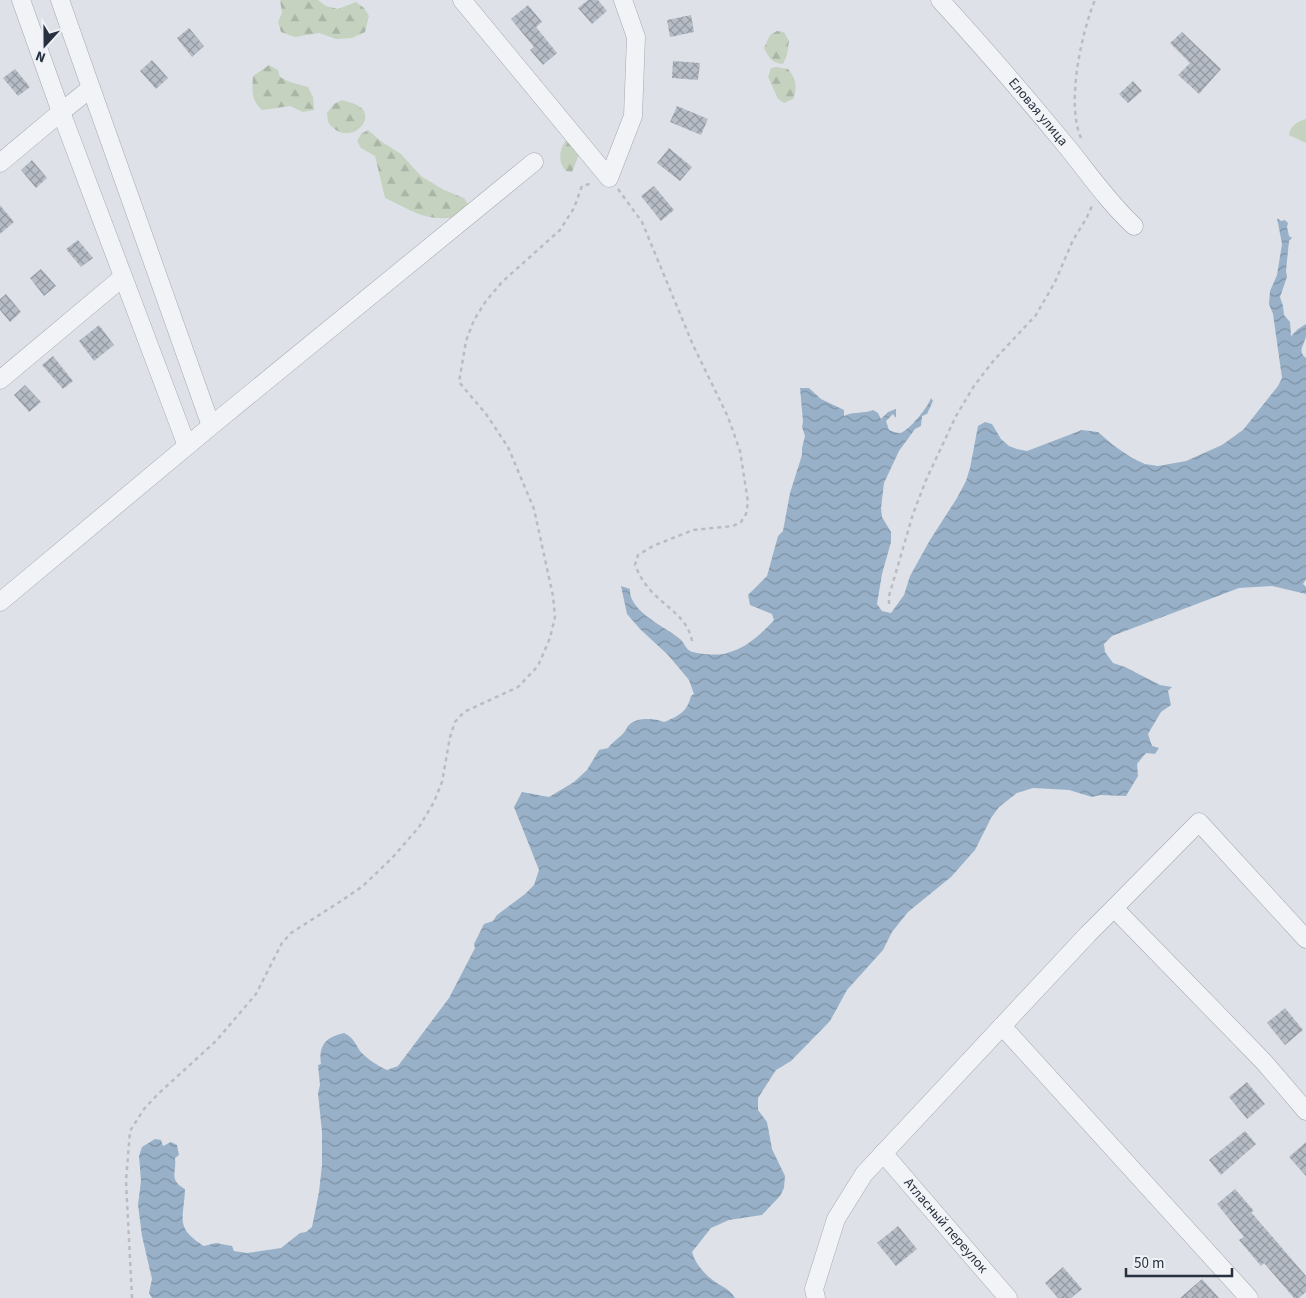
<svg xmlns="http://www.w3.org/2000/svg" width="1306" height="1298" viewBox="0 0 1306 1298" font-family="'Source Sans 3',sans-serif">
  <defs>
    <pattern id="forest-firs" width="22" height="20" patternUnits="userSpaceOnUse" patternTransform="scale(1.25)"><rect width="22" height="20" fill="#c5d2c0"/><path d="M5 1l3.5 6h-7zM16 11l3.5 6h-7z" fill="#a9b5a6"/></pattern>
    <pattern id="water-waves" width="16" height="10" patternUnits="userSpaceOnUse" patternTransform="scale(1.25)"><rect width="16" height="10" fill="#99b1c8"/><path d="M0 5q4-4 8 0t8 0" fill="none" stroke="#7d91a4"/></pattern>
    <pattern id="building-cross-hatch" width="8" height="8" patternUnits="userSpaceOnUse" patternTransform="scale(1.25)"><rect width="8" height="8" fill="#b6bcc5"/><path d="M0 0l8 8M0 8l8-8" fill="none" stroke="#9499a1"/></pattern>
  </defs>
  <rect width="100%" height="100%" fill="#dee2e8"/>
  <path fill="#c5d2c0" d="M1306 119V143L1289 135C1290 126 1298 121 1306 119Z"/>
  <path fill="url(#forest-firs)" d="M280 0H318L326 6 338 9 356 2 364 8 369 16 365 32 352 38 336 39 319 33 295 37 281 32 278 22 282 13Z
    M777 31 784 32 789 41 787 55 783 64C772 63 769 58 764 48L770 35Z
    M269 65 278 70 280 77 290 82 308 87 313 97 314 110 303 112 290 106 262 110C251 100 252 91 253 76Z
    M777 67 788 69C796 79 798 87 793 99L784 103 778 99 768 77 771 68Z
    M342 100C348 102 355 103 360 107 375 117 356 142 336 130 333 128 330 125 328 122L327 113 334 104Z
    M368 130 382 142 401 154 421 176 444 190 464 198 468 204 466 212 462 216C427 223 415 212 385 198L375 156 361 148 357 141 361 134Z
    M570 136 580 152 572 172 566 171C556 161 560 145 570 136Z"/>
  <path fill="url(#water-waves)" d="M1277 218 1281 221 1285 220 1288 223 1287 227 1289 236 1292 238 1289 241 1286 271 1287 277 1280 297 1283 306 1284 315 1290 322 1291 336 1298 329 1306 324C1306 328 1306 332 1306 336 1304 346 1297 351 1306 358V579L1303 584 1306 587V594L1272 586 1239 588 1112 636 1104 644 1105 652 1113 663 1125 667 1160 685 1172 687 1168 691 1171 705 1161 712 1148 734 1152 746 1159 748 1155 754 1146 753 1137 764 1138 776 1126 796 1100 795 1092 797 1069 790 1033 788 1017 793 999 807 991 818 975 850 951 877 908 912 892 932 883 950 847 990 830 1021 791 1061 776 1070 758 1098V1110L767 1122 772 1149 785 1176 784 1188 780 1196 762 1215 729 1220 711 1228 692 1252C695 1263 704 1274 714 1281 723 1288 728 1287 735 1298H152L149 1293 152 1279 142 1236 138 1205 141 1181 139 1156 142 1147 155 1139 161 1140 163 1146 171 1142 177 1145 179 1155 175 1158C177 1173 168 1179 185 1189 184 1219 174 1227 204 1246L216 1243 232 1246 234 1251 247 1253 281 1248 300 1233 306 1232 312 1227 319 1192 322 1165V1132L318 1093 320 1085 318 1065 321 1064C318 1045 326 1037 344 1033 354 1038 354 1042 360 1051 367 1059 378 1066 387 1070L398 1066 449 998 475 948 474 944 484 924 493 921 497 915 525 894 534 885 539 870 514 807 522 792 549 797 574 782 587 770 599 750 608 748C613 741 620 738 625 731 627 729 627 726 629 725 636 717 655 718 664 722 679 716 687 712 691 696L694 694 689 680 668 655 640 629 627 614 621 586 630 589C628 611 666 627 680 639 684 642 685 648 690 651 696 654 720 656 727 653 747 648 761 634 774 620L772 614 750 605 748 595 767 576 778 536 783 531 790 493 802 455V448L805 436 802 427 803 422 800 388H809L821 399 844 410V416C853 411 864 414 873 410L878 413 881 419 888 412 896 409V418L893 414 886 421 889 430C892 431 896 433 900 433 909 431 928 407 931 398L933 401 927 414 922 416 921 426 915 429 899 451 884 483 881 508 882 517 891 532V542L882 574 877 604 882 611 891 613 904 595 910 576 930 540 957 498 966 481 970 468 978 426 985 422 992 424 1001 439 1009 446 1017 449 1027 451 1082 430 1098 432 1113 445 1132 458 1145 464 1158 466 1186 461 1222 445 1243 430 1278 386 1282 378 1273 314 1269 304 1270 291 1277 275 1282 244Z"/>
  <path fill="url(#building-cross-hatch)" d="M588 0H598L607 11 592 24 578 8Z
    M528 5 542 22 536 27 557 53 543 65 530 50 534 47 511 19Z
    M691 15 694 32 670 37 667 20Z
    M189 28 204 46 192 57 177 38Z
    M1182 32 1221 69 1199 94 1178 75 1190 63 1170 43Z
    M152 60 168 78 156 89 140 71Z
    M673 61 700 63 698 80 672 78Z
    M15 69 30 87 18 96 3 78Z
    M1133 81 1142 91 1128 103 1119 94Z
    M677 106 708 119 701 135 670 122Z
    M669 148 692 167 680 181 657 163Z
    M32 160 47 178 36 188 21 170Z
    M654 186 674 210 661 221 641 196Z
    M0 205 14 222 0 234Z
    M78 240 93 258 81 267 66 249Z
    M41 269 56 286 44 296 30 278Z
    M6 294 21 312 10 322 0 310V299Z
    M99 325 114 345 94 361 79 341Z
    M53 356 73 381 63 389 42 365Z
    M25 385 41 402 29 412 14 395Z
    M1285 1008 1303 1030 1285 1045 1267 1023Z
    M1247 1082 1265 1104 1247 1119 1229 1097Z
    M1245 1131 1256 1144 1221 1175 1209 1160Z
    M1306 1142V1176L1289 1157Z
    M1235 1189 1254 1211 1251 1212 1306 1276V1292L1299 1298H1294L1264 1263 1261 1266 1239 1240 1244 1237 1217 1204Z
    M898 1226 917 1249 896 1266 877 1243Z
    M1063 1267 1082 1289 1071 1298H1058L1045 1283Z
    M1202 1279 1219 1298H1180Z"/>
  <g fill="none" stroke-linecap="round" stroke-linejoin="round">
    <g stroke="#a4a9b2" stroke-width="19">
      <g id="minor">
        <path d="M21 0 61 112 91 88 60 0"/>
        <path d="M462 0 609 178 633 116 636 37 623 0"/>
        <path id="s1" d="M940 0C984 48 1026 97 1068 148 1089 174 1109 203 1134 226"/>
        <path d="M91 88 211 426"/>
        <path d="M0 163 61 112 187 446"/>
        <path d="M0 380 123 277"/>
        <path d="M0 602 211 426 534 162"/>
        <path d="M1114 908 1199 822 1306 939"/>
        <path d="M1002 1026 1249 1298"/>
        <path id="s2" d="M883 1153 1008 1298"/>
        <path d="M816 1298 814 1289 836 1219 864 1174 1088 934 1114 908 1264 1062 1306 1111"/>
      </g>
    </g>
    <path stroke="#b9bdc3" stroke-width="2.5" stroke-dasharray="4 4" stroke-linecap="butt" d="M1081 138C1066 104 1081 34 1095 0
      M618 189 642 222 693 345 728 417 740 451 748 502 746 514 741 522 733 526 693 530 653 546 638 555 635 565C639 575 644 583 651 591 667 608 688 618 692 641
      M889 604V596L913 514 926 480 956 416 974 386 994 360 1036 315 1055 282 1073 240 1086 219 1093 204
      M132 1298 126 1181 130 1131 144 1109 158 1094 216 1041 256 994 282 943 291 933 341 901 363 886 393 857 419 827 434 802 442 782 450 737 455 722 464 712 518 687 538 666 550 638 555 617 553 596 534 509 508 447 486 414 459 382 466 341 474 320 486 301 502 282 560 230 574 208 582 186 593 183"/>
    <use href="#minor" stroke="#f1f3f6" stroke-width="18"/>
  </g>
  <g text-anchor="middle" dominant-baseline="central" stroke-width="4" stroke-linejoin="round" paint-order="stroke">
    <g font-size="14" fill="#28313f" stroke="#eef1f5">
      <text stroke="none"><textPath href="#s1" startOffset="149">Еловая улица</textPath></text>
      <text stroke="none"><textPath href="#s2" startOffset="96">Атласный переулок</textPath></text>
    </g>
  </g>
  <g transform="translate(45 45) rotate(201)" stroke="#eef1f5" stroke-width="4" paint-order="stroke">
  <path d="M0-4L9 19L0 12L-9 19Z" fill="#28313f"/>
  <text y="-8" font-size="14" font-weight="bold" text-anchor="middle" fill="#28313f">N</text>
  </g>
  <path d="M1126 1268v8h106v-8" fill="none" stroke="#28313f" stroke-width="2.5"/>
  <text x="1134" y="1268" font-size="15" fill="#28313f" stroke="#eef1f5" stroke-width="4" paint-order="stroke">50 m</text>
</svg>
